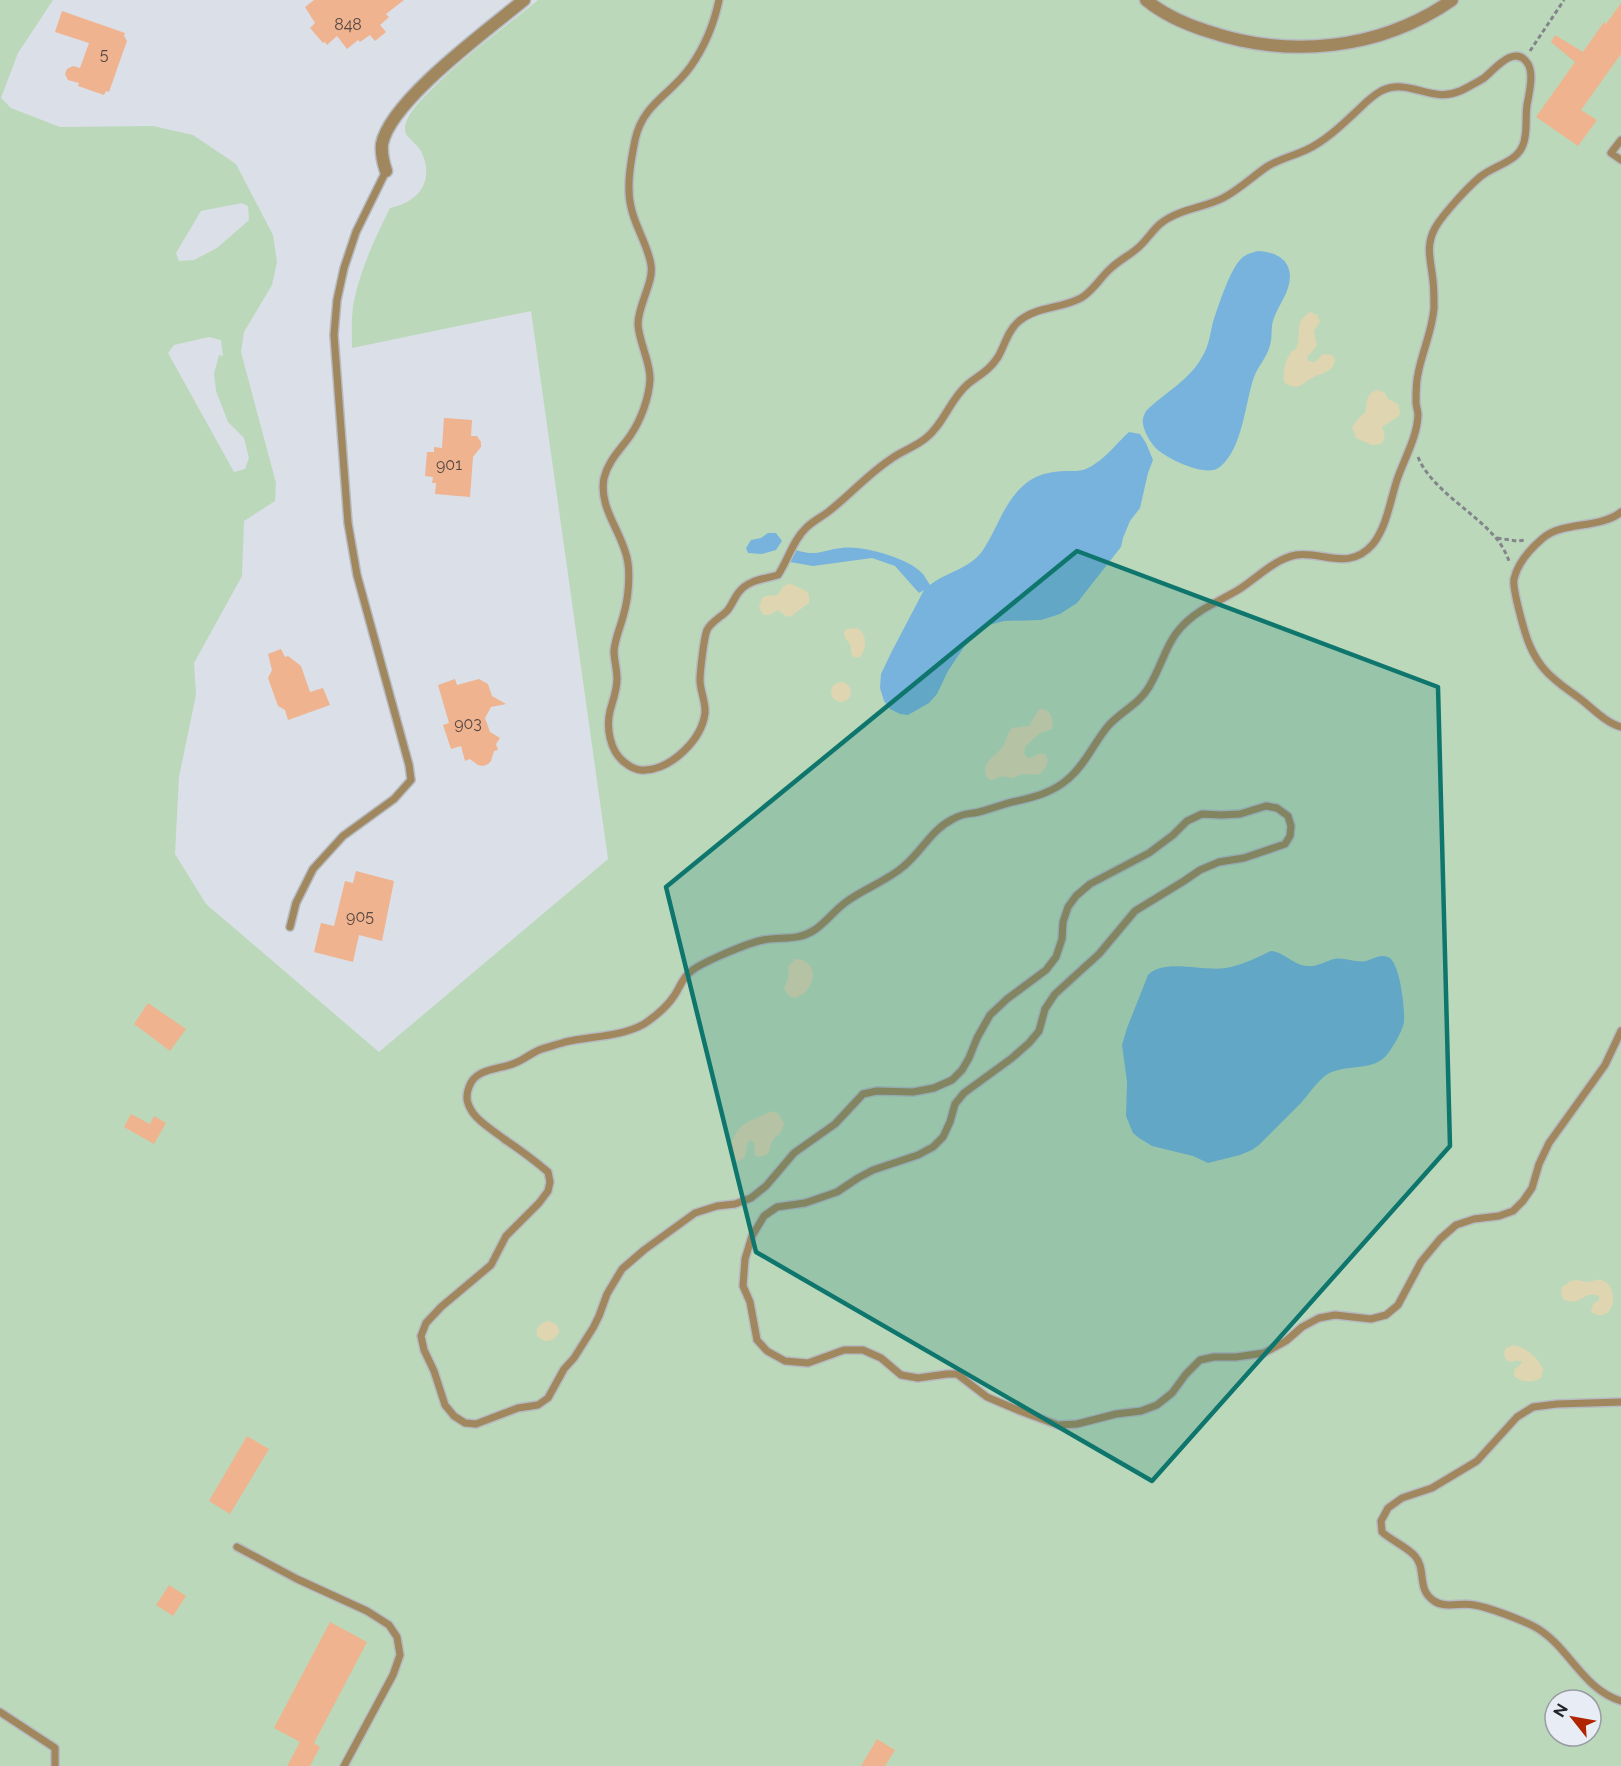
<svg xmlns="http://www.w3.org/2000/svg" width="1621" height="1766" viewBox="0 0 1621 1766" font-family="Raleway,sans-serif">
  <rect width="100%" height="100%" fill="#dbdfe7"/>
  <path fill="#bbd9ba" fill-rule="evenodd" d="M0 0H53L18 53 1 98 11 108 60 127 153 126 193 135 236 164 273 235 277 262 272 285 244 332 241 352 276 483 275 501 244 521 242 576 194 663 196 695 179 777 175 854 206 904 379 1052 608 859 531 311 352 348C352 333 351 316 354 301 361 268 375 238 390 208 420 202 435 180 421 151 417 144 410 140 406 134 404 129 405 125 407 120 411 110 421 100 429 92 461 58 501 30 538 0H1621V1766H0ZM242 203 248 206 249 220 217 248 194 260 179 261 176 253 201 211ZM209 337 221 340 223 356 219 355 214 374 216 391 228 422 244 438 249 458 245 469 234 472 168 353 174 345ZM1555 1700H1591V1736H1555Z"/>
  <path fill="#dfd5b1" d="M1310 312 1317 315 1320 322 1314 331 1317 346 1308 356 1307 359 1308 361 1315 362 1323 354 1332 355 1335 359C1334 372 1324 372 1314 377 1302 382 1300 393 1284 382 1283 373 1285 361 1290 354 1295 347 1294 354 1297 346 1302 332 1293 323 1310 312Z
    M1378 390 1385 393 1388 399 1398 404 1400 412 1399 416 1382 427C1385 434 1386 438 1381 444L1372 445 1356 438 1352 427 1357 420 1366 411C1366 402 1367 392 1378 390Z
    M789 583 806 591 809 595V603L790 617 786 616 778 610 769 615H764L759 608 762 598 766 596 778 595 783 587Z
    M857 628C868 635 867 649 859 658L852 656 850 644 845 638 844 632 847 629Z
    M831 692a10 10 0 1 1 20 0a10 10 0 1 1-20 0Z
    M1039 709C1051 709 1054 718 1052 729L1040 733 1025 747 1024 753 1028 759 1041 753 1046 755 1048 760 1046 767 1040 774 1036 775 1023 774 1012 778 1002 776 992 780 988 779C978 762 996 758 1003 746 1007 740 1007 733 1012 728L1029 726Z
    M795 959C813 959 818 976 807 990 804 994 800 996 795 998L789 996 784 989 789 975 788 967Z
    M771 1111 779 1114 784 1124C781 1135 779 1133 773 1140 767 1149 774 1155 758 1157L755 1155 754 1142 750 1140C745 1145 748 1153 743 1159L736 1161 732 1158C729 1151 729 1146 733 1139 742 1119 755 1121 771 1111Z
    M1577 1280C1578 1280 1585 1282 1587 1282 1592 1282 1596 1279 1601 1280 1621 1285 1615 1327 1591 1312L1593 1304 1599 1300V1296C1590 1291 1582 1299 1574 1302L1564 1300 1561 1295 1562 1287 1571 1281Z
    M547 1321C555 1323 559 1324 559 1333L553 1340 544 1341 537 1336C535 1328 540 1324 547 1321Z
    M1513 1345C1525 1347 1538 1357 1543 1369L1541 1378C1533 1383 1522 1383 1514 1376V1370L1520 1365 1522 1362C1517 1359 1512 1363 1507 1361L1504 1355 1505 1349Z"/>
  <path fill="#78b3dd" d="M1258 251C1273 252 1289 257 1290 276 1290 292 1279 304 1274 318 1270 327 1273 336 1270 345 1268 356 1258 366 1254 377 1245 403 1243 447 1221 466 1208 479 1171 460 1159 451 1152 446 1144 432 1143 424 1142 419 1144 415 1146 411 1164 393 1190 380 1202 357 1209 346 1210 334 1213 322 1218 307 1230 269 1241 259 1245 254 1252 253 1258 251Z
    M1129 432 1140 434 1146 443 1153 460 1148 473 1140 508 1130 521 1123 538 1121 547 1077 603 1060 614 1041 620 1004 621 989 625 976 634 964 647 948 671 937 694 929 703 908 715 900 714 890 709 884 701 880 688 881 674 891 653 924 590 919 593 895 566 872 558 813 566 790 562 796 550C817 557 822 550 842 548 862 545 908 558 922 573 925 576 927 581 930 585 946 572 970 569 983 550 999 526 1005 498 1029 481 1041 473 1055 471 1069 471 1073 471 1079 471 1083 470 1101 464 1115 445 1129 432Z
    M768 533H776L782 541 776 550 762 554 748 553 746 548 751 540 761 538Z
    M1271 951C1285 952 1294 966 1308 966 1317 967 1326 961 1334 959 1345 957 1355 963 1366 961 1373 959 1380 954 1388 957 1400 961 1405 1009 1404 1021 1404 1029 1391 1051 1385 1057 1370 1072 1342 1063 1325 1076 1316 1083 1309 1094 1301 1103 1287 1117 1273 1131 1259 1145L1252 1150 1240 1155 1208 1163 1193 1156 1152 1146 1139 1138 1133 1133 1126 1116 1127 1082 1122 1045 1127 1028 1148 975C1164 958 1204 972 1226 968 1242 965 1256 958 1271 951Z"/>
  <path fill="#efb38f" d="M314 0H404L386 14 389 17 380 25 386 32 375 41 370 35 360 42 358 40 347 49 337 36 327 45 325 42 323 43 310 28 315 23 305 7Z
    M1621 3V54L1581 110 1597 120 1578 146 1536 117 1575 62 1551 42 1555 35 1583 52 1604 22 1606 24Z
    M62 11 125 33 124 36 127 41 123 52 109 92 106 91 104 95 78 86 79 83 68 80 65 74 67 69 73 66 80 68 89 43 55 32Z
    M444 418 472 420 471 436H477L481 442V447L473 457 470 497 435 494 436 483H432L433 477 425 476 427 452H434V447L442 448Z
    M281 649 285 657 288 656 301 666 310 692 323 688 330 705 288 720 285 710 278 706 268 678 272 670 268 654Z
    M455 679 457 685 479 679 488 684 492 696 506 704 491 707 485 718 490 732 500 738 496 744 498 750 494 751 491 761 488 764 483 766 478 765 470 759 465 761 461 746 451 749 443 725 449 723 438 685Z
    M356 871 394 881 382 941 359 935 353 962 314 952 321 923 334 926 345 881 353 883Z
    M148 1003 186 1029 170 1051 134 1024Z
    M131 1114 150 1124 154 1116 166 1123 154 1144 124 1127Z
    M247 1436 269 1449 230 1514 209 1501Z
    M169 1585 186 1596 173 1616 156 1605Z
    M330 1622 367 1642 314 1743 320 1747 310 1766H287L300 1742 274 1728Z
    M877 1739 895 1750 885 1766H861Z"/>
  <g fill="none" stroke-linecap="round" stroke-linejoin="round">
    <g stroke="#b6bac1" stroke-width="10">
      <path id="service" d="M719 0C714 24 705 46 691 66 671 95 643 103 635 140 631 160 626 187 631 207 635 227 648 245 651 265 654 282 638 305 638 324 639 343 650 360 650 379 649 398 641 420 630 436 620 450 608 461 604 478 598 510 624 533 628 563 630 578 628 599 624 613 621 626 615 638 614 651 614 660 617 669 617 679 617 690 613 700 610 711 606 728 610 751 624 762 630 767 637 771 645 770 672 769 702 739 705 713 706 702 700 691 700 680 700 672 704 637 707 630 711 622 721 617 727 611 732 605 734 598 739 592 748 580 764 579 778 575 788 560 793 540 806 528 813 521 820 518 828 512 850 495 868 474 891 459 902 451 915 447 926 438 944 424 950 399 968 384 979 375 989 371 998 357 1005 345 1007 332 1018 322 1036 306 1061 309 1081 298 1093 291 1100 278 1110 269 1120 259 1133 254 1142 244 1147 239 1155 228 1160 224 1178 209 1204 208 1223 198 1240 189 1253 176 1268 166 1280 159 1293 156 1306 150 1326 141 1344 123 1360 108 1365 103 1374 95 1381 91 1410 77 1430 104 1460 91 1463 90 1481 80 1484 78 1495 69 1515 43 1528 64 1534 74 1529 94 1527 105 1525 118 1528 133 1523 145 1516 163 1494 165 1480 177 1468 187 1443 214 1435 228 1425 247 1431 260 1433 281 1434 290 1434 299 1434 308 1432 332 1422 352 1418 374 1416 382 1416 394 1416 402 1416 406 1418 411 1418 415 1417 438 1404 459 1397 480 1390 501 1387 526 1373 544 1349 572 1323 551 1296 555 1274 559 1256 579 1238 590 1226 597 1214 603 1202 610 1166 633 1168 654 1149 687 1139 704 1122 711 1109 725 1094 742 1086 764 1068 779 1050 795 1028 798 1005 804 995 807 990 809 979 812 966 815 966 812 953 819 932 829 922 851 904 866 887 881 865 888 846 902 835 910 827 921 816 929 797 942 783 936 763 940 748 943 699 963 689 973 682 979 679 989 674 996 666 1008 656 1016 644 1024 621 1037 591 1036 565 1042 559 1044 544 1048 539 1050 530 1054 523 1060 515 1063 499 1070 475 1068 469 1087 465 1097 467 1104 473 1113 480 1123 494 1131 504 1139 519 1149 534 1160 548 1172L550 1182 548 1191 539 1203 506 1236 491 1265 441 1307 426 1323 421 1336 424 1350 434 1371 445 1405 454 1416 465 1423 476 1424 518 1408 538 1405 548 1398 564 1369 574 1358 593 1328 599 1316 607 1294 622 1269 644 1250 695 1213 717 1206 735 1204 751 1198 766 1186 794 1153 835 1124 863 1094 877 1091 913 1092 934 1088 952 1080 962 1070 969 1058 977 1038 990 1015 1007 999 1046 970 1056 957 1062 939 1063 922 1068 907 1076 896 1090 884 1149 853 1173 835 1187 821 1202 814 1221 815 1240 814 1266 806 1277 808 1288 816 1291 826 1290 836 1285 844 1244 858 1219 862 1200 870 1184 881 1135 911 1099 954 1055 994 1045 1009 1039 1031 1029 1043 1012 1058 964 1093 955 1104 950 1122 943 1137 933 1147 918 1155 873 1170 858 1178 837 1192 805 1203 777 1207 764 1216 752 1236 745 1259 743 1286 750 1302 757 1340 767 1351 785 1361 808 1363 844 1350H863L881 1358 901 1375 918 1378 947 1374H957L987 1397 1020 1411 1058 1425 1077 1424 1116 1414 1141 1411 1157 1405 1172 1393 1186 1374 1200 1360 1214 1357H1236L1264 1353 1286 1341 1302 1327 1319 1318 1335 1315 1371 1319 1386 1315 1398 1305 1421 1262 1440 1239 1456 1225 1474 1219 1499 1216 1513 1211 1523 1201 1532 1188 1539 1164 1549 1143 1605 1065 1621 1031
        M1621 140 1611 153 1621 160
        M1621 512C1600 529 1563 521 1543 538 1530 549 1518 562 1514 579 1512 588 1525 635 1530 646 1533 653 1539 663 1544 669 1556 683 1569 690 1583 701 1595 711 1607 723 1621 727
        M290 927 296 903 313 869 343 836 394 799 411 780 409 765 357 575 348 523 334 335 337 300 344 268 356 232 386 171
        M1621 1402 1557 1404 1533 1407 1517 1417 1477 1461 1432 1488 1402 1498 1388 1508 1381 1521 1382 1532C1392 1541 1406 1546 1415 1556 1427 1570 1416 1589 1434 1601 1446 1609 1461 1602 1474 1605 1488 1607 1522 1620 1535 1627 1569 1646 1582 1689 1621 1701
        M237 1547 297 1579 367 1611 389 1625 397 1637 400 1655 393 1675 344 1766
        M0 1712 55 1748V1766"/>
    </g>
    <g stroke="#b6bac1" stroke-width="15">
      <path id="minor" d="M1146 0C1163 14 1185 24 1207 31 1289 59 1380 50 1452 0
        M386 171C383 162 381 154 382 144 390 101 489 29 524 0"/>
    </g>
    <path stroke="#83858b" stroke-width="3" stroke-dasharray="4.5 3" stroke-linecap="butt" d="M1530 51 1564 0
      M1418 457C1431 489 1473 511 1495 537 1501 543 1506 553 1509 561
      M1497 538 1517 541 1525 540"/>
    <use href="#service" stroke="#a0875d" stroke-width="7"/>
    <use href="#minor" stroke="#a0875d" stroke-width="12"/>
  </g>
  <path fill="#0f766e" fill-opacity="0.2" stroke="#0f766e" stroke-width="4.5" stroke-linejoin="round" d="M1077 551 1438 687 1450 1146 1152 1481 756 1252 666 887Z"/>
  <g text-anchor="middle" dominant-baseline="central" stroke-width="4.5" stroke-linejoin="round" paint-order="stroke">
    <g font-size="16" fill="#574842">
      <text x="348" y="24">848</text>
      <text x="104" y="54">5</text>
      <text x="449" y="464">901</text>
      <text x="468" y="723">903</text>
      <text x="360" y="916">905</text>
    </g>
  </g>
  <g transform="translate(1573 1718) rotate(301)"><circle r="28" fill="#e8ecf5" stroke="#9a9ca3" stroke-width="1.5"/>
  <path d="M0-4.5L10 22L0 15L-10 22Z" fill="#b02400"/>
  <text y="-9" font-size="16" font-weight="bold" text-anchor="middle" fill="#242528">N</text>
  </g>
</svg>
